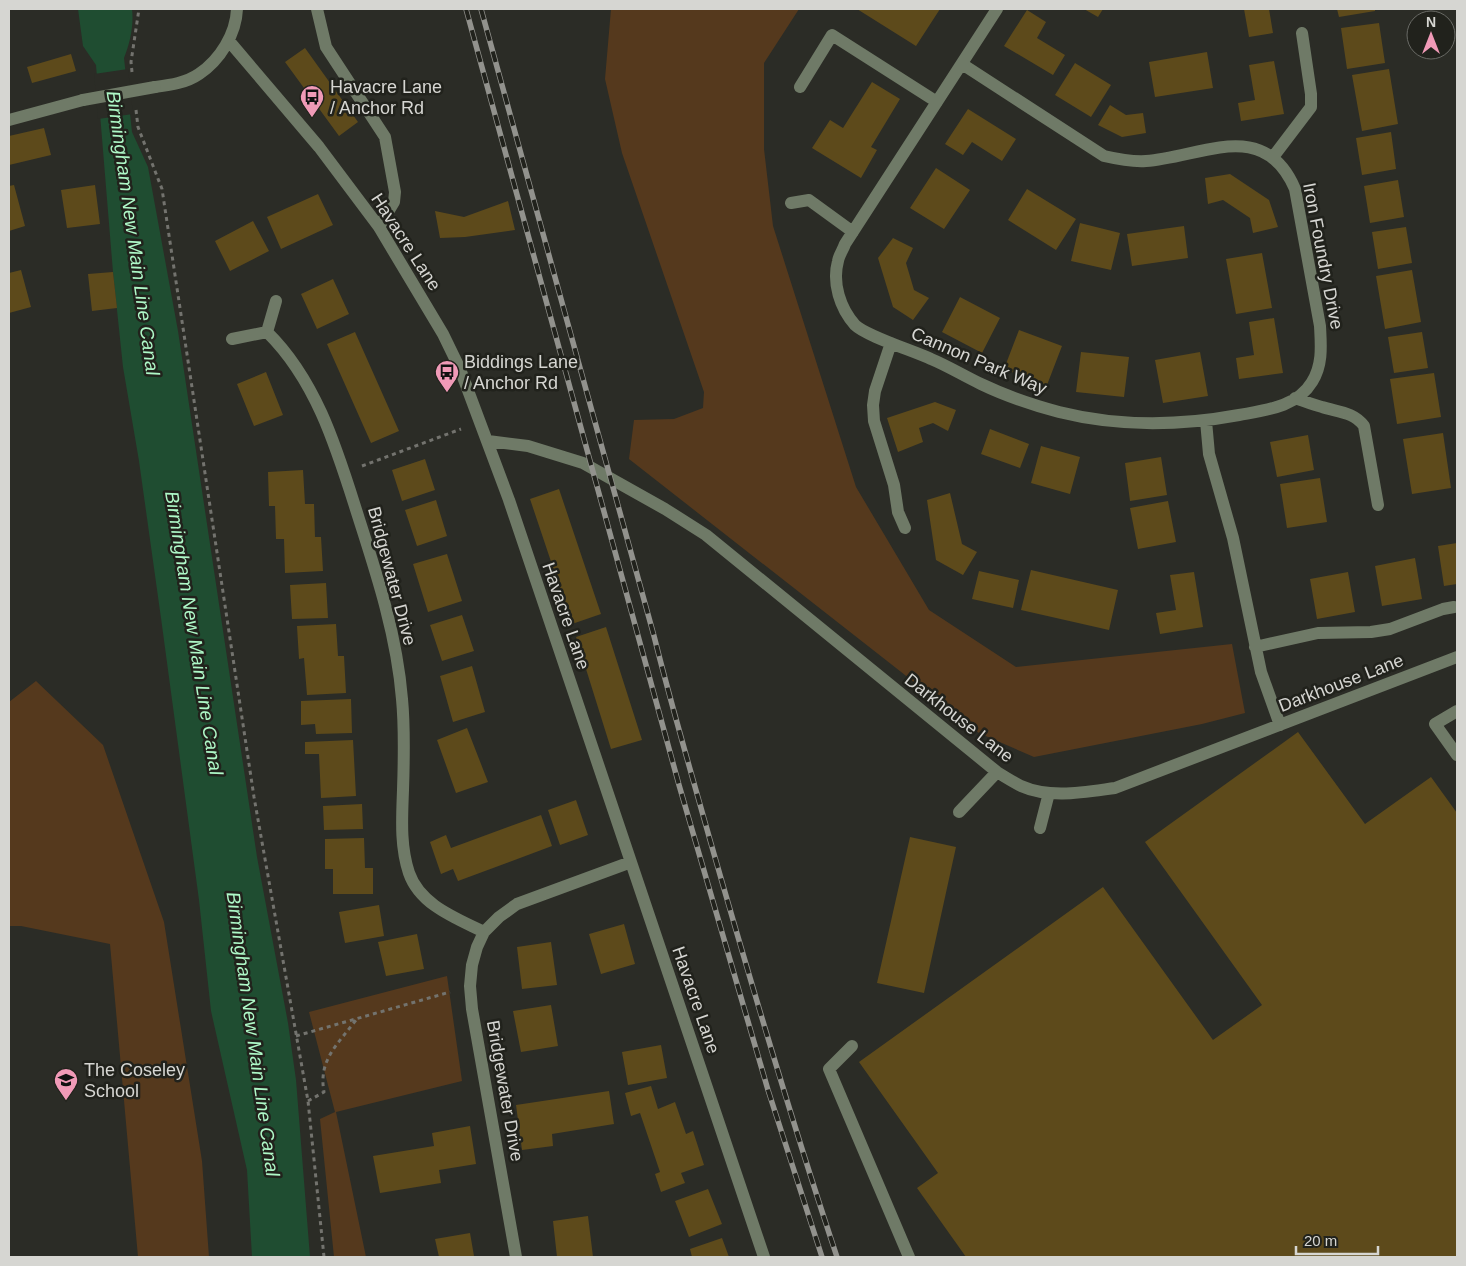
<svg xmlns="http://www.w3.org/2000/svg" width="1466" height="1266" viewBox="0 0 1466 1266" font-family="Arial,sans-serif">
  <rect width="100%" height="100%" fill="#2b2c26"/>
  <path fill="#55391d" d="M611 9H799L764 63V149L773 226 856 487 929 610 1016 667 1232 644 1245 713 1202 724 1034 757 979 733 629 459 634 420 674 419 703 408 704 392 622 153 605 79Z
    M36 681 103 745 164 922 202 1161 209 1257H138L110 944 21 926H9V702Z
    M447 976 462 1081 336 1112 366 1257H334L320 1119 335 1112 309 1012Z"/>
  <path fill="#1f4d31" d="M78 9H132C134 25 130 43 124 58L132 132 148 167 178 331 257 857 288 1023 296 1080 310 1257H252L247 1170 211 1011 199 900 161 618 139 461 123 367 113 272 96 65 83 46Z"/>
  <path fill="#2b2c26" d="M128 69 133 114 98 119 94 74Z"/>
  <path fill="#5d4a1b" d="M857 9H940L916 46Z
    M1084 9H1103L1098 17Z
    M1244 9H1269L1273 33 1249 37Z
    M1337 9H1375V11L1339 17Z
    M1027 10 1046 22 1037 38 1065 55 1053 75 1004 46Z
    M1379 23 1385 63 1347 69 1341 28Z
    M305 48 358 122 339 136 285 62Z
    M1207 52 1213 88 1155 97 1149 62Z
    M71 54 76 71 32 83 27 67Z
    M1274 61 1284 114 1241 121 1238 103 1255 100 1249 65Z
    M1075 63 1111 85 1091 117 1055 95Z
    M1389 69 1398 124 1362 131 1352 75Z
    M872 82 900 99 871 147 877 150 861 178 812 148 830 120 843 128Z
    M1110 105 1126 115 1143 113 1146 133 1122 137 1098 125Z
    M968 109 1016 139 1002 161 972 142 963 155 945 144Z
    M44 128 51 155 9 165V136Z
    M1391 132 1396 169 1362 175 1356 138Z
    M936 168 970 190 944 229 910 208Z
    M1230 174 1269 200 1278 227 1253 233 1250 218 1223 200 1208 204 1205 178Z
    M1398 180 1404 217 1370 223 1364 186Z
    M14 185 25 226 9 231V186Z
    M95 185 100 224 67 228 61 190Z
    M1027 189 1076 219 1056 250 1008 220Z
    M318 194 333 225 281 249 267 217Z
    M508 201 515 230 465 237 440 238 435 211 464 217Z
    M253 221 269 251 230 271 215 241Z
    M1080 223 1120 233 1111 270 1071 261Z
    M1184 226 1188 258 1132 266 1127 234Z
    M1406 227 1412 263 1378 269 1372 232Z
    M893 238 913 248 906 263 914 290 929 298 913 320 893 307 878 258Z
    M1262 253 1272 308 1236 314 1226 259Z
    M21 270 31 307 9 313V273Z
    M1412 270 1421 322 1385 329 1376 276Z
    M113 272 117 308 92 311 88 274Z
    M333 279 349 314 317 329 301 294Z
    M960 297 1000 318 982 353 942 332Z
    M1274 318 1283 373 1239 379 1236 358 1254 355 1249 322Z
    M1019 330 1062 346 1047 385 1004 369Z
    M355 332 399 431 371 443 327 344Z
    M1422 332 1428 368 1394 373 1388 337Z
    M1081 352 1129 357 1124 397 1076 392Z
    M1200 352 1208 396 1163 403 1155 360Z
    M266 372 283 415 254 426 237 384Z
    M1434 373 1441 417 1397 424 1390 379Z
    M935 402 956 410 948 431 933 423 919 428 923 442 898 452 887 418Z
    M990 429 1029 444 1020 468 981 454Z
    M1443 433 1451 488 1412 494 1403 439Z
    M1308 435 1314 470 1277 477 1270 442Z
    M1041 446 1080 457 1070 494 1031 483Z
    M1161 457 1167 495 1130 501 1125 463Z
    M425 459 435 490 402 501 392 470Z
    M303 470 305 504H314L315 537H321L323 571 285 573 284 539H276L275 506H269L268 472Z
    M1320 478 1327 522 1287 528 1280 484Z
    M559 489 601 614 572 624 530 499Z
    M950 493 962 544 977 552 963 575 936 560 927 500Z
    M436 500 447 536 417 546 405 510Z
    M1168 501 1176 542 1138 549 1130 508Z
    M1457 543V584L1444 586 1438 546Z
    M447 554 462 601 428 612 413 564Z
    M1415 558 1422 599 1382 606 1375 566Z
    M1031 570 1118 590 1109 630 1021 610Z
    M979 571 1019 580 1013 608 972 599Z
    M1194 572 1203 627 1160 634 1156 613 1176 610 1170 575Z
    M1348 572 1355 612 1317 619 1310 579Z
    M326 583 328 618 292 619 290 585Z
    M462 615 474 651 442 661 430 625Z
    M336 624 338 656H344L346 693 307 695 304 658 299 659 297 626Z
    M606 627 642 740 611 749 576 637Z
    M472 666 485 712 453 722 440 676Z
    M351 699 352 733 316 734 315 724 301 725V701Z
    M467 728 488 782 456 793 437 740Z
    M1298 732 1365 824 1431 777 1457 813V1257H966L917 1188 938 1173 859 1062 1103 887 1213 1040 1262 1005 1145 842Z
    M353 740 356 796 321 798 319 754H305V742Z
    M576 800 588 835 560 845 548 810Z
    M362 804 363 829 324 830 323 806Z
    M541 815 552 846 458 881 453 869 441 874 430 842 446 835 451 848Z
    M910 837 956 847 924 993 877 983Z
    M364 838 365 868H373V894H333V869H325V839Z
    M379 905 384 936 345 943 339 912Z
    M624 924 635 964 601 974 589 934Z
    M417 934 424 969 386 976 378 942Z
    M551 942 557 985 522 989 517 947Z
    M551 1005 558 1046 521 1052 513 1011Z
    M661 1045 667 1078 628 1085 622 1052Z
    M651 1086 658 1109 675 1102 686 1134 693 1131 704 1165 681 1173 685 1183 661 1192 655 1174 660 1172 640 1113 631 1116 625 1093Z
    M609 1091 614 1124 552 1134 553 1146 522 1150 516 1105Z
    M470 1126 476 1164 439 1170 441 1183 380 1193 373 1156 434 1146 432 1133Z
    M708 1189 722 1224 689 1237 675 1201Z
    M588 1216 593 1257H557L553 1221Z
    M470 1233 474 1256 439 1257 435 1239Z
    M722 1238 729 1257H692L690 1249Z"/>
  <g fill="none" stroke-linecap="round" stroke-linejoin="round">
    <path stroke="#73736e" stroke-width="3" stroke-dasharray="4 4" stroke-linecap="butt" d="M132 72 131 62 139 9
      M136 110 138 127 162 189 254 797 308 1101 324 1257
      M362 466 461 429
      M296 1036 450 992
      M308 1101 324 1092C318 1060 338 1044 356 1020"/>
    <path stroke="#6f7a67" stroke-width="12" d="M317 9 326 47 385 137 395 192 394 202 379 227
      M229 41 319 147 379 227 443 334 460 369 509 500 764 1257
      M962 64 1104 156C1117 159 1131 162 1146 161 1202 157 1264 117 1295 189L1320 326C1321 345 1323 365 1312 382 1297 407 1266 410 1239 415 1179 426 1119 427 1059 412 1033 405 1006 396 981 384 964 376 948 366 931 359 914 351 866 336 855 325 840 308 832 283 838 261 839 255 843 250 845 244L997 9
      M155 87C170 85 186 83 199 74 220 60 236 34 237 9
      M800 87 832 35 937 102
      M9 120 83 100
      M1273 157 1311 107V94L1302 33
      M791 203 809 200 853 232
      M267 332C318 382 338 453 359 519 378 578 397 637 402 699 405 730 404 760 403 790 402 818 400 846 409 873 420 905 456 918 484 932
      M232 339 267 332 276 301
      M891 343 875 391 873 405 874 421 894 485 898 512 905 528
      M1295 398C1304 401 1313 405 1322 407 1338 412 1354 412 1364 426L1378 505
      M1206 421 1209 454 1233 538 1261 672 1280 725
      M488 441 528 446 583 463 665 509 706 535 997 772C1005 777 1013 782 1021 786 1050 799 1085 792 1115 788L1457 657
      M1255 647 1318 633 1371 632 1390 629 1443 609 1454 607
      M1457 711 1435 724 1457 755
      M959 812 997 772
      M1040 828 1049 793
      M852 1046 829 1069 909 1257
      M516 1257 472 1009 470 986 472 965 477 947 484 932 499 917 517 904 631 862"/>
    <g stroke="#92928d" stroke-width="5.5">
      <path id="rail" d="M466 9 679 785 768 1090 822 1257
        M481 9 654 636C671 704 691 772 710 840 750 980 791 1119 837 1257"/>
    </g>
    <use href="#rail" stroke="#21221c" stroke-width="4" stroke-dasharray="11" stroke-linecap="butt"/>
    <path stroke="#6f7a67" stroke-width="12" d="M83 100 155 87"/>
  </g>
  <defs>
    <g id="bus-pin" transform="scale(1.25)"><path d="M0 17L-7.5 6A9.5 9.5 0 1 1 7.5 6Z" fill="#f09ab7" stroke="#21221c"/><path d="M-5-6H5V4H4V6H2V4H-2V6H-4V4H-5ZM-3.5-4V0h7V-4ZM-3.5 1.2v1.5H-2V1.2ZM2 1.2v1.5H3.5V1.2Z" fill="#111"/></g>
    <g id="school-pin" transform="scale(1.25)"><path d="M0 17L-7.5 6A9.5 9.5 0 1 1 7.5 6Z" fill="#f09ab7" stroke="#21221c"/><path d="M0-5L7-2L0 1L-7-2ZM-4 1L0 2.5L4 1V4Q0 6-4 4Z" fill="#111"/></g>
  </defs>
  <g fill-rule="evenodd">
    <use href="#bus-pin" x="312" y="97"/>
    <use href="#bus-pin" x="447" y="372"/>
    <use href="#school-pin" x="66" y="1080"/>
  </g>
  <g text-anchor="middle" dominant-baseline="central" stroke-width="5" stroke-linejoin="round" paint-order="stroke">
    <g font-size="18" fill="#d6d6d2" stroke="#21221c" text-anchor="start">
      <text x="330" y="87">Havacre Lane<tspan x="330" dy="21">/ Anchor Rd</tspan></text>
      <text x="464" y="362">Biddings Lane<tspan x="464" dy="21">/ Anchor Rd</tspan></text>
      <text x="84" y="1070">The Coseley<tspan x="84" dy="21">School</tspan></text>
    </g>
    <g font-size="18" fill="#d6d6d2" stroke="#21221c">
      <text transform="translate(406 242) rotate(57)">Havacre Lane</text>
      <text transform="translate(1323 256) rotate(79)">Iron Foundry Drive</text>
      <text transform="translate(979 361) rotate(23)">Cannon Park Way</text>
      <text transform="translate(392 576) rotate(75)">Bridgewater Drive</text>
      <text transform="translate(566 616) rotate(71)">Havacre Lane</text>
      <text transform="translate(1341 683) rotate(-21)">Darkhouse Lane</text>
      <text transform="translate(959 718) rotate(38)">Darkhouse Lane</text>
      <text transform="translate(696 1000) rotate(71)">Havacre Lane</text>
      <text transform="translate(505 1091) rotate(80)">Bridgewater Drive</text>
    </g>
    <g font-size="19" font-style="italic" fill="#aef8c7" stroke="#21221c">
      <text transform="translate(133 233) rotate(82)">Birmingham New Main Line Canal</text>
      <text transform="translate(194 633) rotate(81)">Birmingham New Main Line Canal</text>
      <text transform="translate(253 1034) rotate(82)">Birmingham New Main Line Canal</text>
    </g>
  </g>
  <rect width="1466" height="1266" fill="none" stroke="#d6d6d2" stroke-width="20"/>
  <g transform="translate(1431 35)"><circle r="24" fill="#21221c" stroke="#696a65"/>
  <path d="M0-4L9 19L0 12L-9 19Z" fill="#f09ab7"/>
  <text y="-8" font-size="14" font-weight="bold" text-anchor="middle" fill="#d6d6d2">N</text>
  </g>
  <path d="M1296 1246v8h82v-8" fill="none" stroke="#d6d6d2" stroke-width="2.5"/>
  <text x="1304" y="1246" font-size="15" fill="#d6d6d2" stroke="#21221c" stroke-width="4" paint-order="stroke">20 m</text>
</svg>
